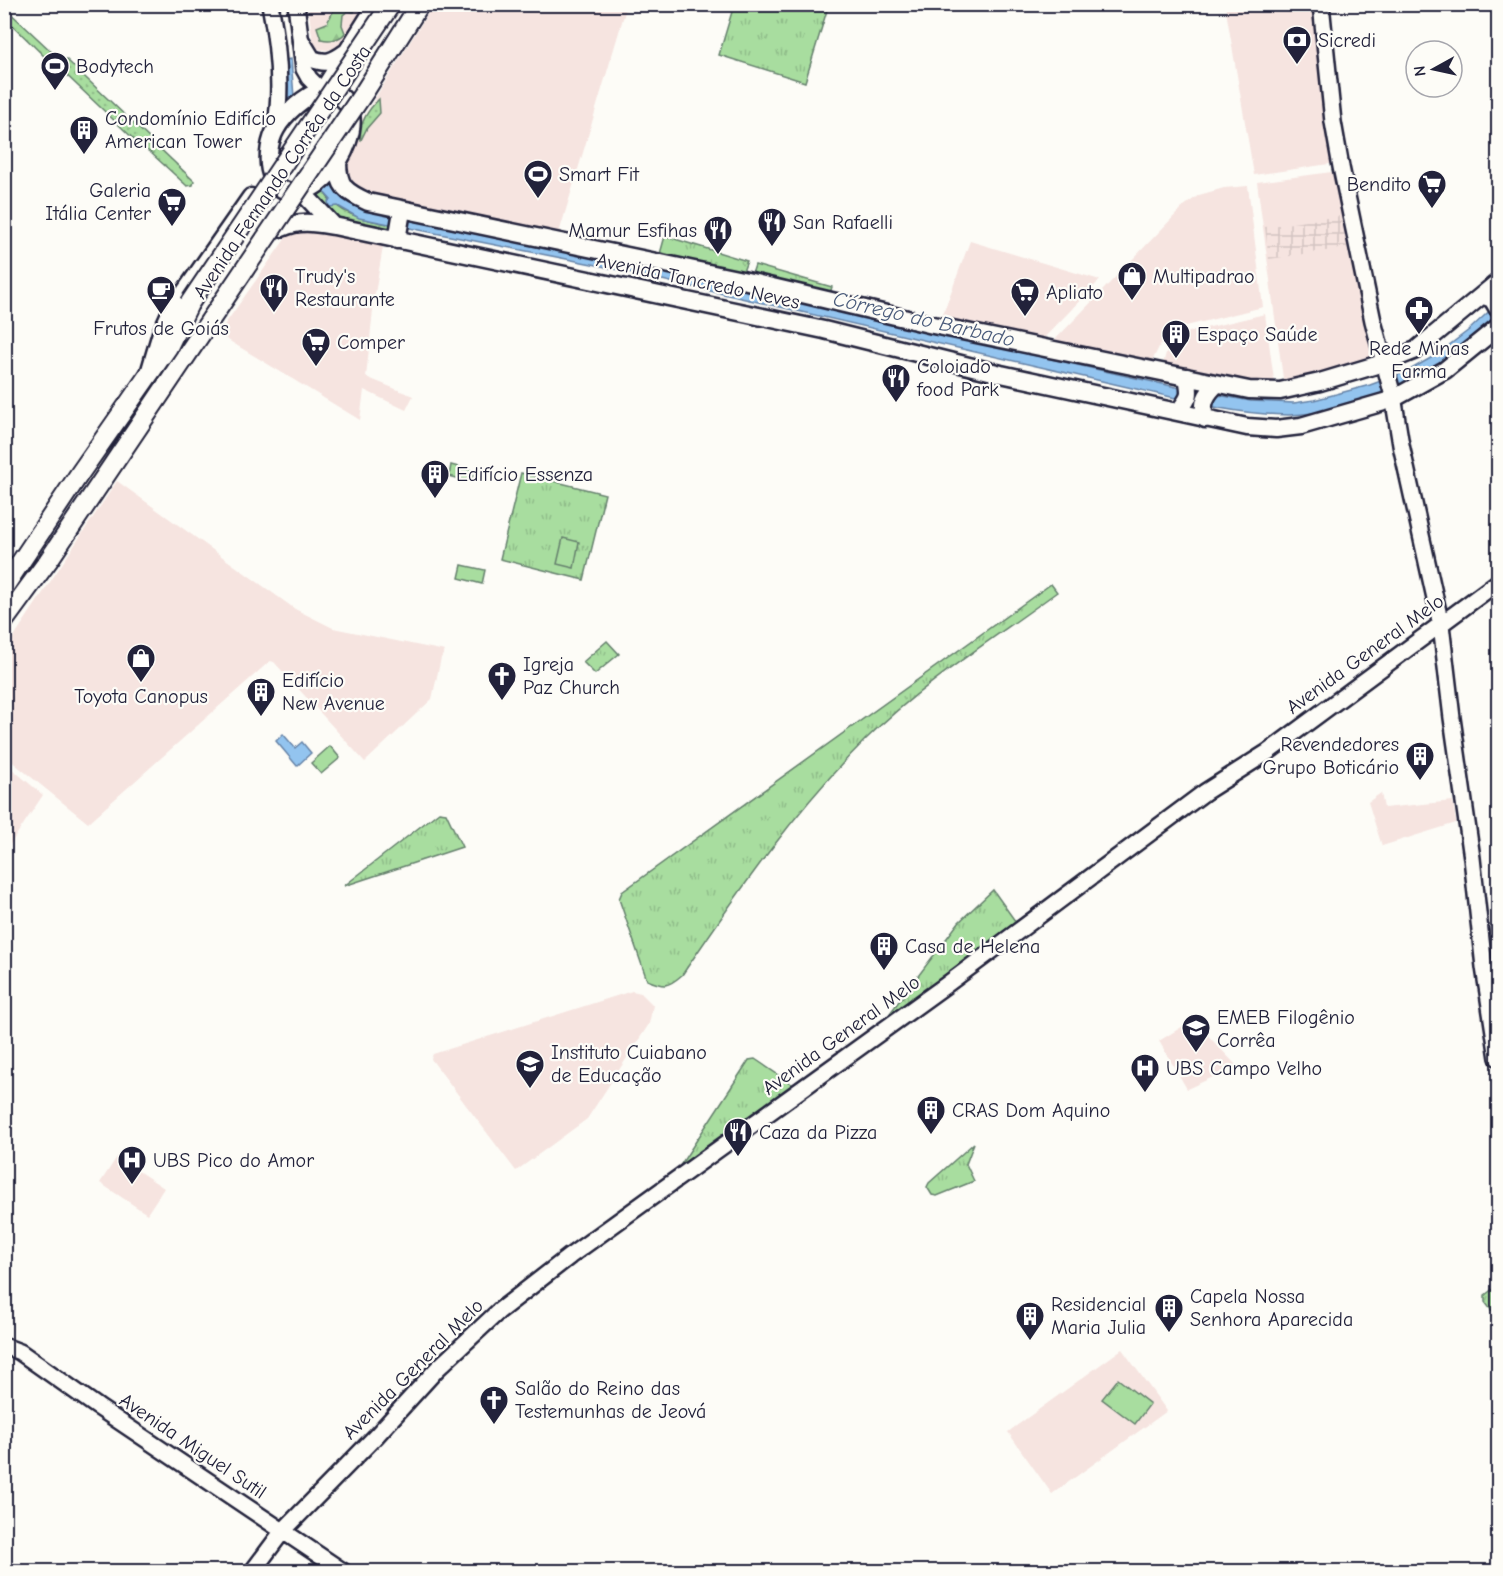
<svg xmlns="http://www.w3.org/2000/svg" width="1503" height="1576" viewBox="0 0 1503 1576" font-family="'Comic Neue',sans-serif">
  <defs>
    <pattern id="industrial-grid" width="8" height="8" patternUnits="userSpaceOnUse" patternTransform="scale(1.5)"><rect width="8" height="8" fill="#f6e4e0"/><path d="M0 4h8M4 0v8" fill="none" stroke="#d3c3c1"/></pattern>
    <pattern id="grass-dots" width="8" height="8" patternUnits="userSpaceOnUse" patternTransform="scale(1.5)"><rect width="8" height="8" fill="#a8dd9f"/><path d="M2 2h.1M6 6h.1" fill="none" stroke="#90bd8a" stroke-width="1.8" stroke-linecap="round"/></pattern>
    <pattern id="forest-firs" width="22" height="20" patternUnits="userSpaceOnUse" patternTransform="scale(1.5)"><rect width="22" height="20" fill="#a8dd9f"/><path d="M5 1l3.5 6h-7zM16 11l3.5 6h-7z" fill="#90bd8a"/></pattern>
    <pattern id="park-tufts" width="24" height="20" patternUnits="userSpaceOnUse" patternTransform="scale(1.5)"><rect width="24" height="20" fill="#a8dd9f"/><path d="M3 7l-1-3M5 7V3M7 7l1-3M15 17l-1-3M17 17v-4M19 17l1-3" fill="none" stroke="#90bd8a"/></pattern>
  </defs>
  <rect width="100%" height="100%" fill="#fdfcf7"/>
  <filter id="ink" filterUnits="userSpaceOnUse"><feTurbulence type="fractalNoise" baseFrequency=".0167" numOctaves="2"/><feDisplacementMap in="SourceGraphic" scale="12" xChannelSelector="R" yChannelSelector="G"/><feConvolveMatrix kernelMatrix="1 2 1 2 8 2 1 2 1" color-interpolation-filters="sRGB"/></filter>
  <g filter="url(#ink)">
    <path fill="#f6e4e0" d="M308 5H367L339 47 327 50 317 49 313 44Z
      M433 5H627L559 233 418 206 354 190 345 166 361 121Z
      M1225 5H1318L1336 163 1254 175Z
      M1339 171 1373 332V363L1284 386 1257 182Z
      M1248 186 1263 307 1178 328 1165 335 1150 365 1050 345 1184 206 1199 195 1224 188Z
      M303 228 384 241 374 300 366 377 413 396 406 410 364 390 360 420 218 334 288 235Z
      M970 241 1100 280 1039 343 940 322Z
      M1265 314 1275 387 1162 368 1166 353 1173 342 1189 332Z
      M117 481 295 609 333 628 445 651 441 658 432 699 365 762 274 662 270 661 88 823 5 756V650Z
      M5 763 43 795 5 852Z
      M1381 793 1384 808 1453 801 1456 823 1382 846 1368 802Z
      M632 991 641 993 653 1005 649 1024 587 1119 516 1171 431 1059 433 1054Z
      M1193 1020 1237 1066 1187 1089 1159 1041Z
      M117 1157 164 1188 147 1214 100 1183Z
      M1122 1349 1167 1411 1052 1494 1008 1432Z"/>
    <path fill="url(#industrial-grid)" d="M1340 216 1347 248 1269 259 1265 227Z"/>
    <path fill="url(#grass-dots)" stroke="#65806d" stroke-width="1.5" d="M5 8 53 53 47 59 5 18Z
      M66 59 194 181 193 185 187 186 151 153 141 146 58 67Z
      M379 99 380 113 367 128 361 140C358 124 368 110 379 99Z
      M336 182 395 210 391 232 340 220 332 214 317 196 323 191C338 214 362 219 387 224L340 193 332 185Z"/>
    <path fill="url(#forest-firs)" stroke="#65806d" stroke-width="1.5" d="M334 5H357L354 12 348 11 343 15 342 25 345 33C340 40 329 41 321 39L317 27 327 23 336 6Z"/>
    <path fill="url(#park-tufts)" stroke="#65806d" stroke-width="1.5" d="M821 5 828 7 805 82 719 55 734 5Z
      M665 236 747 261 742 274 660 254Z
      M755 265 832 287 829 296 750 280Z
      M521 473 605 494 584 580 500 559Z
      M1051 584 1057 592C993 639 923 683 866 739 794 811 739 891 682 975 667 988 664 987 647 980L619 899 622 892Z
      M607 641 619 654 595 674 583 662Z
      M439 812 446 813 462 847 344 886Z
      M993 890 1018 925 878 1029 959 922Z
      M755 1059 796 1087 672 1178 749 1060Z
      M974 1143 966 1164 974 1181 937 1196 932 1195 927 1187 929 1183Z
      M1498 1285V1319L1485 1302V1295Z"/>
    <path fill="#a8dd9f" stroke="#65806d" stroke-width="1.5" d="M451 465 474 471 472 482 449 476Z
      M563 538 579 542 574 568 557 564Z
      M462 565 485 570 482 584 459 578Z
      M330 746 340 758 321 774 311 763Z
      M1118 1379 1150 1404 1135 1424 1102 1399Z"/>
    <path fill="#93c4ef" stroke="#6683a7" stroke-width="1.5" d="M291 59 294 97 287 103 284 60Z
      M332 185 340 193 893 324 1185 389 1251 401 1294 403 1314 400 1370 385 1408 371 1436 355 1469 330 1498 303V317C1485 329 1472 343 1458 354 1415 387 1342 414 1288 415 1265 415 1242 412 1219 408L597 265 359 218 338 206 329 207 328 201 331 200 323 191Z
      M283 734 295 748 302 742 311 753 297 766 276 741Z"/>
    <g fill="none" stroke-linecap="round" stroke-linejoin="round">
      <g stroke="#22223b" stroke-width="20">
        <path id="secondary" d="M270 4C278 45 283 89 275 130
          M296 4 304 69 309 78 321 90
          M1321 4 1333 122 1341 167 1373 321 1393 396 1401 445 1441 625 1452 718 1472 858 1484 967 1498 1058
          M4 1346 20 1352 98 1407 344 1572
          M252 1572 282 1532 376 1436 437 1369 499 1311 570 1256 946 985 1205 792 1268 752 1498 582"/>
      </g>
      <g stroke="#22223b" stroke-width="21">
        <path id="primary" d="M301 41 312 59C326 64 333 62 345 53
          M321 90C383 96 338 189 298 192 264 195 264 150 276 129 285 113 305 96 321 90Z
          M323 90 377 4
          M338 162C338 187 346 192 368 202L747 281 933 325 1249 390 1280 391 1320 382 1383 363 1416 350 1498 282
          M302 192 334 226
          M282 228C300 220 315 223 334 226L824 330 1001 374 1247 427 1276 429 1301 426 1391 400 1445 370 1498 327
          M397 240 402 211
          M1484 296 1492 299 1498 309
          M150 370 161 333 170 313 251 197
          M1178 412C1190 397 1191 396 1187 377
          M1205 419C1201 403 1206 394 1217 384"/>
      </g>
      <g stroke="#22223b" stroke-width="22">
        <path id="highway" d="M4 587 80 473 168 347 189 304
          M4 621 48 561 211 319"/>
      </g>
      <use href="#secondary" stroke="#fdfcf7" stroke-width="15"/>
      <use href="#primary" stroke="#fdfcf7" stroke-width="16"/>
      <use href="#highway" stroke="#fdfcf7" stroke-width="18"/>
      <g stroke="#22223b" stroke-width="22" stroke-linecap="butt">
        <path id="highway-bridge" d="M189 304 391 4
          M211 319 365 91 420 4"/>
      </g>
      <use href="#highway-bridge" stroke="#fdfcf7" stroke-width="18"/>
    </g>
  </g>
  <defs>
    <g id="bank-pin" transform="scale(1.5)"><path d="M0 17L-7.5 6A9.5 9.5 0 1 1 7.5 6Z" fill="#22223b" stroke="#fdfcf7"/><path d="M-6-4H6V4H-6ZM0-2.3a2.3 2.3 0 1 0 0 4.6a2.3 2.3 0 1 0 0-4.6Z" fill="#fff"/></g>
    <g id="stadium-pin" transform="scale(1.5)"><path d="M0 17L-7.5 6A9.5 9.5 0 1 1 7.5 6Z" fill="#22223b" stroke="#fdfcf7"/><path d="M0-5a6.5 5 0 1 0 0 10a6.5 5 0 1 0 0-10ZM-3.5-1.8h7v3.6h-7Z" fill="#fff"/></g>
    <g id="building-pin" transform="scale(1.5)"><path d="M0 17L-7.5 6A9.5 9.5 0 1 1 7.5 6Z" fill="#22223b" stroke="#fdfcf7"/><path d="M-4-6H4V6H1V3H-1V6H-4ZM-2.5-4.3h1.7v1.8h-1.7ZM.8-4.3h1.7v1.8H.8ZM-2.5-1h1.7V.8h-1.7ZM.8-1h1.7V.8H.8Z" fill="#fff"/></g>
    <g id="supermarket-pin" transform="scale(1.5)"><path d="M0 17L-7.5 6A9.5 9.5 0 1 1 7.5 6Z" fill="#22223b" stroke="#fdfcf7"/><path d="M-6-5.5h2.5l.6 2H6L4.5 2H-2.5L-4.4-4H-6ZM-1.5 3.2a1.3 1.3 0 1 0 .1 0ZM3 3.2a1.3 1.3 0 1 0 .1 0Z" fill="#fff"/></g>
    <g id="restaurant-pin" transform="scale(1.5)"><path d="M0 17L-7.5 6A9.5 9.5 0 1 1 7.5 6Z" fill="#22223b" stroke="#fdfcf7"/><path d="M-5-6h1v4h1v-4h1v4h1v-4h1v5L-1.5 .5V6h-2V.5L-5-1ZM5-6V6H3V1.5H1.5Q1.5-4 5-6Z" fill="#fff"/></g>
    <g id="shop-pin" transform="scale(1.5)"><path d="M0 17L-7.5 6A9.5 9.5 0 1 1 7.5 6Z" fill="#22223b" stroke="#fdfcf7"/><path d="M-5-2.5h2.3a2.7 3.5 0 0 1 5.4 0H5L5.5 6h-11ZM-1.5-2.5h3a1.5 2.3 0 0 0-3 0Z" fill="#fff"/></g>
    <g id="cafe-pin" transform="scale(1.5)"><path d="M0 17L-7.5 6A9.5 9.5 0 1 1 7.5 6Z" fill="#22223b" stroke="#fdfcf7"/><path d="M-5.5-4.5H6V0H3Q3 3.5 0 3.5H-2.5Q-5.5 3.5-5.5 0ZM3-3.2v2h1.7v-2ZM-6 4.5H4V6H-6Z" fill="#fff"/></g>
    <g id="pharmacy-pin" transform="scale(1.5)"><path d="M0 17L-7.5 6A9.5 9.5 0 1 1 7.5 6Z" fill="#22223b" stroke="#fdfcf7"/><path d="M-2-6h4v4h4v4h-4v4h-4v-4h-4v-4h4Z" fill="#fff"/></g>
    <g id="church-pin" transform="scale(1.5)"><path d="M0 17L-7.5 6A9.5 9.5 0 1 1 7.5 6Z" fill="#22223b" stroke="#fdfcf7"/><path d="M-1.2-6h2.4v3.5h3.3v2.4h-3.3V6h-2.4V-.1h-3.3v-2.4h3.3Z" fill="#fff"/></g>
    <g id="school-pin" transform="scale(1.5)"><path d="M0 17L-7.5 6A9.5 9.5 0 1 1 7.5 6Z" fill="#22223b" stroke="#fdfcf7"/><path d="M0-5L7-2L0 1L-7-2ZM-4 1L0 2.5L4 1V4Q0 6-4 4Z" fill="#fff"/></g>
    <g id="university-pin" transform="scale(1.5)"><path d="M0 17L-7.5 6A9.5 9.5 0 1 1 7.5 6Z" fill="#22223b" stroke="#fdfcf7"/><path d="M0-5L7-2L0 1L-7-2ZM-4 1L0 2.5L4 1V4Q0 6-4 4Z" fill="#fff"/></g>
    <g id="hospital-pin" transform="scale(1.5)"><path d="M0 17L-7.5 6A9.5 9.5 0 1 1 7.5 6Z" fill="#22223b" stroke="#fdfcf7"/><path d="M-5-5h3v3.5h4V-5h3V5h-3V1.5h-4V5h-3Z" fill="#fff"/></g>
  </defs>
  <g fill-rule="evenodd">
    <use href="#bank-pin" x="1297" y="40"/>
    <use href="#stadium-pin" x="55" y="66"/>
    <use href="#building-pin" x="84" y="130"/>
    <use href="#stadium-pin" x="538" y="174"/>
    <use href="#supermarket-pin" x="1432" y="184"/>
    <use href="#supermarket-pin" x="172" y="202"/>
    <use href="#restaurant-pin" x="772" y="222"/>
    <use href="#restaurant-pin" x="718" y="230"/>
    <use href="#shop-pin" x="1132" y="276"/>
    <use href="#restaurant-pin" x="274" y="288"/>
    <use href="#cafe-pin" x="161" y="290"/>
    <use href="#supermarket-pin" x="1025" y="292"/>
    <use href="#pharmacy-pin" x="1419" y="310"/>
    <use href="#building-pin" x="1176" y="334"/>
    <use href="#supermarket-pin" x="316" y="342"/>
    <use href="#restaurant-pin" x="896" y="378"/>
    <use href="#building-pin" x="435" y="474"/>
    <use href="#shop-pin" x="141" y="658"/>
    <use href="#church-pin" x="502" y="676"/>
    <use href="#building-pin" x="261" y="692"/>
    <use href="#building-pin" x="1420" y="756"/>
    <use href="#building-pin" x="884" y="946"/>
    <use href="#school-pin" x="1196" y="1028"/>
    <use href="#university-pin" x="530" y="1064"/>
    <use href="#hospital-pin" x="1145" y="1068"/>
    <use href="#building-pin" x="931" y="1110"/>
    <use href="#restaurant-pin" x="738" y="1132"/>
    <use href="#hospital-pin" x="132" y="1160"/>
    <use href="#building-pin" x="1169" y="1308"/>
    <use href="#building-pin" x="1030" y="1316"/>
    <use href="#church-pin" x="494" y="1400"/>
  </g>
  <g text-anchor="middle" dominant-baseline="central" stroke-width="4.5" stroke-linejoin="round" paint-order="stroke">
    <g font-size="20" fill="#22223b" stroke="#fdfcf7" text-anchor="start">
      <text x="1318" y="40">Sicredi</text>
      <text x="76" y="66">Bodytech</text>
      <text x="105" y="118">Condomínio Edifício<tspan x="105" dy="23">American Tower</tspan></text>
      <text x="559" y="174">Smart Fit</text>
      <text x="1411" y="184" text-anchor="end">Bendito</text>
      <text x="151" y="190" text-anchor="end">Galeria<tspan x="151" dy="23">Itália Center</tspan></text>
      <text x="793" y="222">San Rafaelli</text>
      <text x="697" y="230" text-anchor="end">Mamur Esfihas</text>
      <text x="295" y="276">Trudy's<tspan x="295" dy="23">Restaurante</tspan></text>
      <text x="1153" y="276">Multipadrao</text>
      <text x="1046" y="292">Apliato</text>
      <text x="161" y="328" text-anchor="middle">Frutos de Goiás</text>
      <text x="1197" y="334">Espaço Saúde</text>
      <text x="337" y="342">Comper</text>
      <text x="1419" y="348" text-anchor="middle">Rede Minas<tspan x="1419" dy="23">Farma</tspan></text>
      <text x="917" y="366">Coloiado<tspan x="917" dy="23">food Park</tspan></text>
      <text x="456" y="474">Edifício Essenza</text>
      <text x="523" y="664">Igreja<tspan x="523" dy="23">Paz Church</tspan></text>
      <text x="282" y="680">Edifício<tspan x="282" dy="23">New Avenue</tspan></text>
      <text x="141" y="696" text-anchor="middle">Toyota Canopus</text>
      <text x="1399" y="744" text-anchor="end">Revendedores<tspan x="1399" dy="23">Grupo Boticário</tspan></text>
      <text x="905" y="946">Casa de Helena</text>
      <text x="1217" y="1017">EMEB Filogênio<tspan x="1217" dy="23">Corrêa</tspan></text>
      <text x="551" y="1052">Instituto Cuiabano<tspan x="551" dy="23">de Educação</tspan></text>
      <text x="1166" y="1068">UBS Campo Velho</text>
      <text x="952" y="1110">CRAS Dom Aquino</text>
      <text x="759" y="1132">Caza da Pizza</text>
      <text x="153" y="1160">UBS Pico do Amor</text>
      <text x="1190" y="1296">Capela Nossa<tspan x="1190" dy="23">Senhora Aparecida</tspan></text>
      <text x="1051" y="1304">Residencial<tspan x="1051" dy="23">Maria Julia</tspan></text>
      <text x="515" y="1388">Salão do Reino das<tspan x="515" dy="23">Testemunhas de Jeová</tspan></text>
    </g>
    <g font-size="20" fill="#22223b" stroke="#fdfcf7">
      <text transform="translate(282 172) rotate(-56)">Avenida Fernando Corrêa da Costa</text>
      <text transform="translate(698 281) rotate(12)">Avenida Tancredo Neves</text>
      <text transform="translate(1365 654) rotate(-36)">Avenida General Melo</text>
      <text transform="translate(841 1035) rotate(-36)">Avenida General Melo</text>
      <text transform="translate(413 1369) rotate(-45)">Avenida General Melo</text>
      <text transform="translate(193 1446) rotate(34)">Avenida Miguel Sutil</text>
    </g>
    <g font-size="21" font-style="italic" fill="#4a5b7a" stroke="#fdfcf7">
      <text transform="translate(924 319) rotate(13)">Córrego do Barbado</text>
    </g>
  </g>
  <rect width="1503" height="1576" fill="none" stroke="#fdfcf7" stroke-width="24"/>
  <rect x="12" y="12" width="1479" height="1552" fill="none" stroke="#22223b" stroke-width="2" filter="url(#ink)"/>
  <g transform="translate(1434 69) rotate(262)"><circle r="28" fill="#fdfcf7" stroke="#a5a5ac" stroke-width="1.5"/>
  <path d="M0-4.5L10 22L0 15L-10 22Z" fill="#22223b"/>
  <text y="-9" font-size="16" font-weight="bold" text-anchor="middle" fill="#22223b">N</text>
  </g>
</svg>
